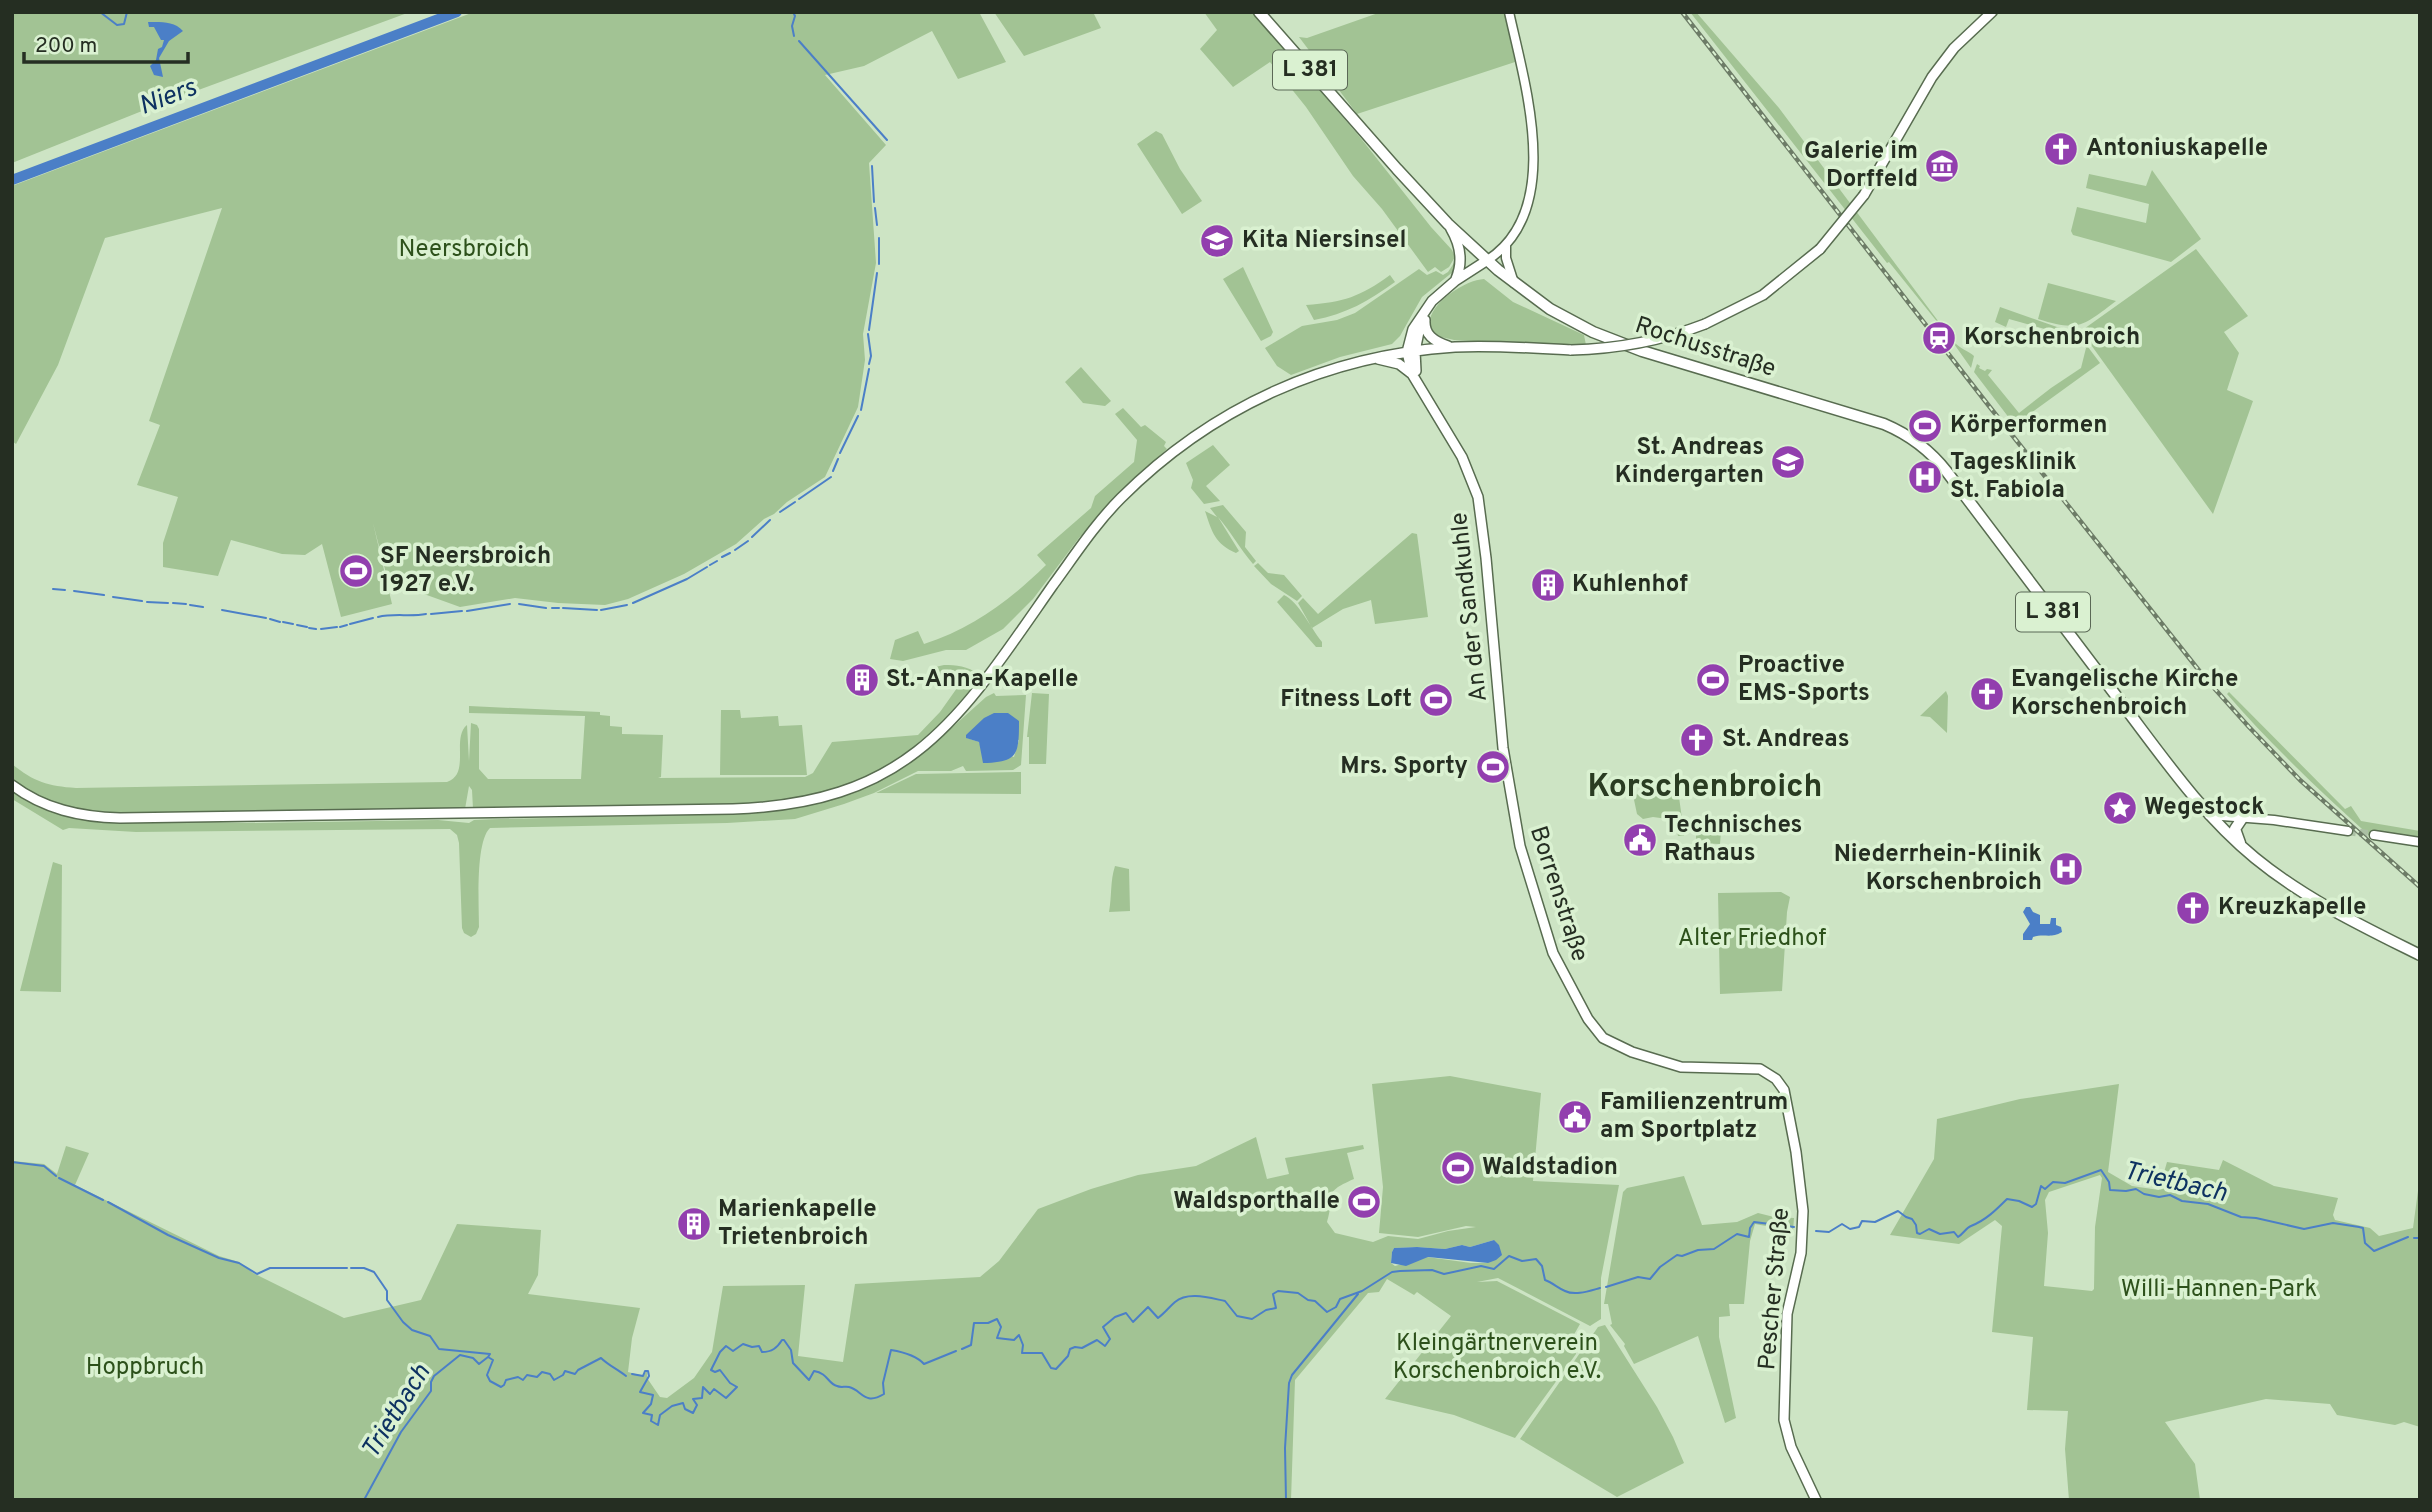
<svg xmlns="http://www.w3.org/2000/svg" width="2432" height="1512" viewBox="0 0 2432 1512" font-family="Overpass,sans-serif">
  <rect width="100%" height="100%" fill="#cde4c4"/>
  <path fill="#a2c394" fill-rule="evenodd" d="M12 12H410L147 109 12 163Z
    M474 12H979L1006 62 958 79 932 31 864 66 825 75 886 145 869 163 876 263 863 334 865 360 858 407 825 477 787 502 774 514 764 519 736 544 684 574 628 599 605 605 558 603 515 598 460 607 388 581 373 523 392 604 341 617 322 544 305 555 282 554 231 540 218 576 163 567V543L178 497 137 485 160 425 149 421 222 208 105 238 58 365 16 444 12 441V186Z
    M994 12H1093L1101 28 1024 56Z
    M1204 12H1252L1359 136 1431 227 1452 250 1455 257 1449 267 1441 272 1435 267 1428 272 1382 209 1353 176 1306 107 1270 62 1233 87 1200 49 1217 30Z
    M1381 12H1505L1515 62 1357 114 1299 37 1307 38Z
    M1690 12H1696L1779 108 1953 341C1960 349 1969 351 1974 356L1971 368 1947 334 1889 262 1887 263Z
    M1156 131 1162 134 1180 169 1202 201 1182 214 1137 144Z
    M2152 170 2201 239 2171 262 2073 235 2071 231 2077 207 2146 223 2149 204 2086 188 2089 174 2146 186Z
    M2196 249 2248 316 2224 332 2239 353 2227 390 2253 401 2213 514 2081 331Z
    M1456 260H1458L1454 271 1422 297 1400 336 1392 344 1340 357 1291 375 1277 366 1265 348 1302 326 1337 320 1355 313 1419 269 1427 275 1436 271 1443 275 1448 272Z
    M1243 267 1273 332 1271 336 1261 341 1223 279Z
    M1390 275 1395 282C1369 301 1346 314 1314 320L1306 305C1344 302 1360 297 1390 275Z
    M1484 279 1513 302 1584 335 1586 345 1567 346 1454 340 1433 335C1416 311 1463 280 1484 279Z
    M2048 283 2116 301C2083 326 2079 332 2038 319Z
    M2000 307 2057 327 2076 331 2100 363 2024 418 2016 427 1974 372 1977 364 1980 366 1979 368 1985 371 1987 369 1992 370 1988 375 2019 413 2051 388 2081 368 2086 348 2081 343V339L2009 319 2006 327 1995 322Z
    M1081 367 1111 401 1105 406 1083 403 1065 382Z
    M1123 408 1141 427 1145 425 1166 442 1164 446 1167 449 1120 492 1079 538 1033 599 1003 629 966 650H946L903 661 890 659 895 640 918 631 924 644C973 628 1009 601 1046 565L1037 555 1091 508 1095 496 1134 462 1137 440 1115 414Z
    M1213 445 1230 465 1206 486 1220 501 1204 504 1191 488 1193 480 1186 463Z
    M1223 505 1246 532 1245 547 1256 561 1253 564C1240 549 1231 532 1218 517L1239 551 1236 553C1215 544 1212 532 1205 511L1217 517 1210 508Z
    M1412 533 1417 534 1428 617 1375 624 1371 600 1343 609 1312 628 1298 603 1303 598 1318 614Z
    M1258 563 1268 573 1284 575 1302 596 1297 601 1271 584 1254 566Z
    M1284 595C1299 602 1310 627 1322 642V647H1316L1277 602Z
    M944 665C956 665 968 666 978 674 978 677 979 680 978 682 975 692 957 708 950 715 892 775 841 795 759 804L473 809 472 790 469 786 465 809 114 814C76 809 43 804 12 779V764C34 782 48 786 76 788L447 782C471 774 451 738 467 725L469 761 471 723 477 725 479 729V769L488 779H581L585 716 469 713V706L600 712V715L610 716V726L622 727V734L663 735 661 777 658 778 805 777 813 773 832 742 918 735 940 712 962 681H944L942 676 931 674V668Z
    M1946 691 1948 696 1947 733 1930 717 1920 716Z
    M2229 692 2345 809 2351 806 2361 821 2420 831V838L2371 832 2373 839C2322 793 2272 746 2227 694Z
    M994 693 996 696 1026 695 1021 765 1013 770 966 771 963 766 951 771H918L874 793 844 804 795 819 727 823 490 828C475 842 479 906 479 927L476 934 471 937 464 933 462 928 459 843 457 835 450 829 136 832 69 828 63 830 12 799V791L33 803 77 819 247 823 438 820 469 823 474 820C531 818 588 817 645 816 729 814 815 816 890 774 926 754 955 724 986 697ZM966 735 1019 740 1014 757 981 747 979 742 967 738Z
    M1032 693 1049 694 1046 764H1029V737H1027Z
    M721 710H740L741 718 778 716 779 726 802 725 807 775H720Z
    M1021 772V794L876 793 916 774Z
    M1663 791 1679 797 1682 819 1722 818 1720 844 1696 843V831H1685L1684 836H1678L1675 820 1653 817 1643 819 1637 814 1633 795Z
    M53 862 62 865 61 992 20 991Z
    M1115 866 1129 869 1130 911 1109 912C1112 896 1110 881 1115 866Z
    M1781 892 1790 897 1787 912 1782 991 1720 994 1718 893Z
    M1450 1076 1541 1093 1533 1181 1619 1185 1601 1278V1319L1590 1326 1498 1278 1477 1282 1497 1281 1580 1324 1572 1338 1576 1354 1515 1438 1454 1415 1385 1399 1451 1316 1417 1292 1414 1295 1387 1279 1379 1292 1368 1293 1295 1380 1291 1500H12V1161L44 1164 57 1174 66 1146 89 1153 75 1185 219 1256 239 1262 253 1273 344 1318 421 1300 457 1224 541 1230 538 1275 528 1294 640 1308 632 1338 628 1372 643 1376 647 1370V1378L660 1397 667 1398 694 1378 712 1352 723 1286 805 1285 798 1356 843 1362 855 1284 980 1277 999 1261 1038 1209 1091 1189 1138 1175 1196 1166 1256 1137 1267 1179 1289 1174 1285 1158 1363 1145 1364 1149 1347 1153 1354 1179C1319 1194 1336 1196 1327 1222L1335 1233 1373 1242 1388 1236 1418 1239 1448 1231 1476 1227 1466 1226 1418 1237 1379 1233 1383 1187 1372 1084ZM1494 1240 1488 1263H1471L1427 1257 1395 1266 1391 1263 1392 1252 1394 1248 1417 1247 1445 1249 1462 1245 1470 1247Z
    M2119 1084 2108 1172 2132 1186 2159 1190 2167 1162 2219 1170 2223 1160 2274 1186 2338 1198 2333 1215 2335 1220 2370 1228 2379 1236 2413 1228 2420 1176V1427L2404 1422 2395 1425 2337 1415 2330 1404 2266 1399 2165 1422 2195 1464 2200 1500H2069L2065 1449 2068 1411 2027 1410 2033 1337 1992 1332 2002 1226 1995 1220 1959 1244 1890 1235 1934 1159 1937 1119 2020 1099ZM2100 1175 2102 1178 2095 1227 2094 1289 2092 1291 2044 1286 2048 1233 2045 1200 2049 1192Z
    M1684 1176 1702 1225 1737 1222 1758 1213 1774 1217 1794 1218 1793 1231 1755 1224 1750 1241 1744 1304H1729L1730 1316 1719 1317V1337L1736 1418 1725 1423 1698 1336 1634 1364 1624 1346 1625 1344 1610 1325 1612 1324 1608 1304H1604L1623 1192 1627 1188Z
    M1605 1325 1657 1407 1673 1437 1684 1463 1617 1497 1520 1439 1598 1327Z"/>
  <path fill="#4b7fc7" d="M148 22C162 22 174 21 183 31L169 41 159 58 163 77 154 75 150 66 156 60 158 49 162 47 164 40H161L154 27H149Z
    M994 713H1008L1019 721C1019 755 1018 762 983 763L979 742 966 738V735L984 718Z
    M2026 907H2030L2033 912 2040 915V924H2050L2051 918H2056V925L2061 927 2062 932C2050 939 2045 933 2033 937L2032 940H2023V934L2030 924 2023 912Z
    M1494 1240 1499 1245 1502 1255 1496 1260 1488 1263 1428 1257 1406 1266 1391 1263 1392 1252 1394 1248 1417 1247 1445 1249 1462 1245 1470 1247Z"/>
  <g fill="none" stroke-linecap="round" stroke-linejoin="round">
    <path stroke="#4b7fc7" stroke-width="2" d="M100 12 117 25 124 24 127 12
      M793 12 795 16 792 26 794 36
      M799 41 887 140
      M872 166 874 202
      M875 208 877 225
      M879 264V238
      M869 330 877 273
      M868 334 871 356 869 364
      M861 410 869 369
      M840 453 858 416
      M833 471 838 459
      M799 499 831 477
      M780 512 795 502
      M752 537 770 520
      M735 550 748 541
      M722 557 730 553
      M710 565 717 561
      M53 589 65 590
      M74 591 104 595
      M113 597 142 601
      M147 602 168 603
      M173 603 186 604
      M633 603 687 579 707 567
      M519 604 546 608
      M190 605 203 607
      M552 608H559
      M563 608 597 610
      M222 610 266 618
      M601 610 627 605
      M467 611 510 604
      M431 614 462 611
      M378 617C394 613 410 617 426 614
      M270 619 280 622
      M283 622 293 624
      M350 624 373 618
      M297 625 307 627
      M340 627 347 625
      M309 628 316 629
      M321 629 337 627
      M12 1162 44 1166 56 1176
      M59 1178 103 1200
      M108 1202 168 1235 219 1258 239 1263 257 1274 270 1268H347
      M1816 1231 1829 1232 1842 1224 1850 1229 1859 1227 1862 1221 1875 1222 1898 1211 1906 1217 1912 1219 1916 1225 1917 1233 1920 1234 1929 1229 1940 1234 1954 1232 1958 1237C1963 1234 1966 1228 1971 1226 1986 1220 1996 1210 2007 1199L2019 1201 2032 1207 2036 1204 2041 1186 2045 1189 2053 1182 2065 1183 2101 1170 2109 1182 2110 1190 2126 1191 2136 1189 2144 1194 2159 1197 2170 1195 2182 1201 2208 1204 2241 1217 2256 1218 2304 1229 2333 1223 2359 1227 2363 1228 2365 1243 2374 1251 2408 1237
      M2414 1238H2420
      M351 1268H364L374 1272 387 1291V1300L403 1322 412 1330 430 1336 439 1349 490 1354 488 1357
      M1606 1287 1638 1277 1650 1279 1660 1267 1677 1255 1682 1256 1698 1250 1714 1249 1737 1234 1749 1237 1750 1228 1754 1222 1794 1227
      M962 1349 971 1345 974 1323H988L997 1319 1001 1327 997 1338 1014 1340 1019 1335 1023 1345 1022 1353H1042L1051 1368 1056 1369 1068 1356 1070 1349 1075 1347 1082 1348 1097 1340 1105 1346 1110 1339 1103 1327 1115 1317 1126 1313 1133 1322 1148 1307 1158 1318C1165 1313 1169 1307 1175 1302 1188 1291 1210 1298 1225 1301L1237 1316 1252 1319 1266 1310 1276 1308 1273 1294 1278 1291 1298 1293 1308 1300 1315 1301 1327 1312 1336 1307 1340 1299 1362 1291 1392 1272 1400 1271 1432 1270 1444 1274 1481 1266 1494 1269 1509 1256 1522 1261 1536 1259 1542 1266 1545 1280C1553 1283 1558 1288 1565 1291 1575 1296 1589 1291 1600 1288
      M632 1374 643 1376 645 1371H648L649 1376 640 1392 653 1395 651 1404 643 1413 652 1415 651 1421 658 1425 660 1415 672 1406 683 1403 685 1409 693 1413 697 1405 693 1399 702 1398 703 1387 710 1394 714 1389 726 1398 737 1387 730 1383 720 1370 715 1372 711 1370 720 1352 726 1346 733 1351 743 1344 752 1347 759 1346 762 1352C772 1352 777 1348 782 1340H784L791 1350 793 1363 809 1380 814 1371C828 1373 828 1384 837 1386 841 1388 845 1386 849 1387 862 1390 864 1406 884 1394L883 1383 891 1350C903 1352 916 1355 924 1364L956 1351
      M364 1500 401 1432 431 1391V1382L434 1376 460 1355 473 1358 479 1364 488 1357 493 1360 487 1375 490 1381 501 1387 504 1385 506 1380 518 1377 523 1380 527 1375 537 1377 542 1372 550 1374 554 1380 563 1375 565 1371 575 1374 578 1370 601 1358C608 1365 617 1369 626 1376
      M1286 1500 1285 1448 1289 1383 1292 1375 1358 1294"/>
    <path stroke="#4b7fc7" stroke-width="10" d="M12 180 457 12"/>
    <path stroke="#abc0a4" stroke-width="8" stroke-dasharray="8 4" stroke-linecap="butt" d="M2348 831 2374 835"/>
    <g stroke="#586c50" stroke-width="11">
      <path id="tertiary" d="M1506 246V258L1514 283
        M1486 261C1565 212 1525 85 1509 12
        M2209 815 2274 820 2348 831
        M2374 835 2420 842"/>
    </g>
    <g stroke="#586c50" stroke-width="12">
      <path id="secondary" d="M1864 195 1932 77 1954 48 1992 12
        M1451 229C1461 246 1463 262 1456 279
        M1486 261 1455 281 1432 301 1413 329 1407 352 1412 374 1462 457 1478 497 1486 558 1503 748 1520 846 1553 953 1588 1019 1603 1038 1632 1052 1681 1067 1760 1069 1776 1079 1784 1090 1796 1152 1803 1211 1801 1253 1787 1314 1784 1420 1791 1447 1816 1500
        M1425 320C1424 335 1434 341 1448 346
        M1705 324 1763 295 1820 249
        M1378 359 1399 364 1412 374
        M1416 371 1415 351 1421 322
        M12 785C44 809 80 817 120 818L733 809C912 803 960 718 1053 585 1075 555 1095 524 1121 498 1212 407 1327 355 1455 347 1493 345 1533 348 1571 350"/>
    </g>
    <g stroke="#586c50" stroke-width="13">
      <path id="primary" d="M1259 12 1397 169 1448 224 1498 270 1550 309 1593 332 1642 351 1884 424C1910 435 1930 450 1947 472 2004 547 2061 622 2117 697 2160 753 2200 813 2255 858 2305 899 2362 926 2420 955
        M2240 843 2235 829 2243 817"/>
    </g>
    <use href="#tertiary" stroke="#fff" stroke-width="8"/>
    <use href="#secondary" stroke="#fff" stroke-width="9"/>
    <use href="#primary" stroke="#fff" stroke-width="10"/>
    <g stroke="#6d7c67" stroke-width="4.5">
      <path id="rail" d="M1682 12 1989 406 2205 678 2249 727 2300 780 2420 887"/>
    </g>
    <use href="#rail" stroke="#daf1d1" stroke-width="2" stroke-dasharray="5" stroke-linecap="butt"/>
    <g stroke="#586c50" stroke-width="12" stroke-linecap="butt">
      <path id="secondary-bridge" d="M1820 249 1864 195
        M1571 350C1618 349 1661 341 1705 324"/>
    </g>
    <use href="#secondary-bridge" stroke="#fff" stroke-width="9"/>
  </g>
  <defs>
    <g id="church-disc" transform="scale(1.75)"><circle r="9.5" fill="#923fae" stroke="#daf1d1"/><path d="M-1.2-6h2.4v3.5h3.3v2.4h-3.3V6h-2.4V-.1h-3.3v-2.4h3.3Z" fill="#fff"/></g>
    <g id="museum-disc" transform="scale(1.75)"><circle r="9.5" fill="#923fae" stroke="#daf1d1"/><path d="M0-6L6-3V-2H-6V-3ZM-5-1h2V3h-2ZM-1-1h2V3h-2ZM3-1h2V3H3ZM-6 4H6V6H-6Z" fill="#fff"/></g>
    <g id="school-disc" transform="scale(1.75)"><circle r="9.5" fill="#923fae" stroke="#daf1d1"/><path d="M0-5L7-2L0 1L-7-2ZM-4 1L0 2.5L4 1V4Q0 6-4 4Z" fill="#fff"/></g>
    <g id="station-disc" transform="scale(1.75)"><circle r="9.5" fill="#923fae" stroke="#daf1d1"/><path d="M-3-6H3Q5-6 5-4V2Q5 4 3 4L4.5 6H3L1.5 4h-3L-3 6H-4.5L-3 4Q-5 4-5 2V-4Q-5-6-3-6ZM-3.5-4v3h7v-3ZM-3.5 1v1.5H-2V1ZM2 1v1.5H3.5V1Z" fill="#fff"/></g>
    <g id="stadium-disc" transform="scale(1.75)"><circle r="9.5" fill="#923fae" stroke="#daf1d1"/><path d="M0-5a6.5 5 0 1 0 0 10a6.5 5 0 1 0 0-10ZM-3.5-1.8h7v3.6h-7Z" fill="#fff"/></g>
    <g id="hospital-disc" transform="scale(1.75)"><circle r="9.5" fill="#923fae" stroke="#daf1d1"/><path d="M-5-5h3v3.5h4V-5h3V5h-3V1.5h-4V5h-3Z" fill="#fff"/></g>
    <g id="building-disc" transform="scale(1.75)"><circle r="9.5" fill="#923fae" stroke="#daf1d1"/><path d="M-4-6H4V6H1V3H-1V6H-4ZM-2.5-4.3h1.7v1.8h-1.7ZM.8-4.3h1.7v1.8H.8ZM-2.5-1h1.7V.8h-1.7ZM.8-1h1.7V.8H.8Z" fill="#fff"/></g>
    <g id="sight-disc" transform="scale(1.75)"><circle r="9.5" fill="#923fae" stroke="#daf1d1"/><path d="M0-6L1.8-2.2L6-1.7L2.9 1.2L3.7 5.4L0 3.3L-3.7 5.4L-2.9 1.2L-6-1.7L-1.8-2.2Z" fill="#fff"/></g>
    <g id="civic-disc" transform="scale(1.75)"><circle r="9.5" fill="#923fae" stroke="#daf1d1"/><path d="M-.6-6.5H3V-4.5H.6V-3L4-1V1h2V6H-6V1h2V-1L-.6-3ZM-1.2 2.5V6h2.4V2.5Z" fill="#fff"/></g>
  </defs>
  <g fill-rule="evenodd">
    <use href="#church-disc" x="2061" y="149"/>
    <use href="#museum-disc" x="1942" y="166"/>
    <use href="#school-disc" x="1217" y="241"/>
    <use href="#station-disc" x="1939" y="338"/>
    <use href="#stadium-disc" x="1925" y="426"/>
    <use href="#school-disc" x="1788" y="462"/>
    <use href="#hospital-disc" x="1925" y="477"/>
    <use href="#stadium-disc" x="356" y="571"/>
    <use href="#building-disc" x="1548" y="585"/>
    <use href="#building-disc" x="862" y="680"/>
    <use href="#stadium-disc" x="1713" y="680"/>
    <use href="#church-disc" x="1987" y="694"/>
    <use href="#stadium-disc" x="1436" y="700"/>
    <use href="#church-disc" x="1697" y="740"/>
    <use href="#stadium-disc" x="1493" y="767"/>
    <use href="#sight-disc" x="2120" y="808"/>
    <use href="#civic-disc" x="1640" y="840"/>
    <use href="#hospital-disc" x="2066" y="869"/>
    <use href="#church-disc" x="2193" y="908"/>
    <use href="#civic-disc" x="1575" y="1117"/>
    <use href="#stadium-disc" x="1458" y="1168"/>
    <use href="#stadium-disc" x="1364" y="1202"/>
    <use href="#building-disc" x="694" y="1224"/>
  </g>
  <g text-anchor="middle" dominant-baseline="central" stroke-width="7" stroke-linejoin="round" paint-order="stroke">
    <g fill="#daf1d1" stroke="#5b6856" stroke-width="2">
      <rect x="1273" y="50.5" width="74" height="39" rx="5"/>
      <rect x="2016" y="592.5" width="74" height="39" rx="5"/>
    </g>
    <g font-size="23" font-weight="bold" fill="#252e22">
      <text x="1310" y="70">L 381</text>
      <text x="2053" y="612">L 381</text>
    </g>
    <g font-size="24" font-weight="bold" fill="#252e22" stroke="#daf1d1" text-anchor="start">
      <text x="2086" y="149">Antoniuskapelle</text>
      <text x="1918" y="152" text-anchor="end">Galerie im<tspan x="1918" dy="28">Dorffeld</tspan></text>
      <text x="1242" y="241">Kita Niersinsel</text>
      <text x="1964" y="338">Korschenbroich</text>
      <text x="1950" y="426">Körperformen</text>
      <text x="1764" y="448" text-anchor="end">St. Andreas<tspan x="1764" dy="28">Kindergarten</tspan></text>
      <text x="1950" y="463">Tagesklinik<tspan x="1950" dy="28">St. Fabiola</tspan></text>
      <text x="380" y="557">SF Neersbroich<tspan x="380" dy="28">1927 e.V.</tspan></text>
      <text x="1572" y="585">Kuhlenhof</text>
      <text x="1738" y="666">Proactive<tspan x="1738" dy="28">EMS-Sports</tspan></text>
      <text x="886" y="680">St.-Anna-Kapelle</text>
      <text x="2011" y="680">Evangelische Kirche<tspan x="2011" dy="28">Korschenbroich</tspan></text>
      <text x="1412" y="700" text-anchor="end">Fitness Loft</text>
      <text x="1722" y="740">St. Andreas</text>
      <text x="1468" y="767" text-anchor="end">Mrs. Sporty</text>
      <text x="2144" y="808">Wegestock</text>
      <text x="1664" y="826">Technisches<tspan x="1664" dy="28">Rathaus</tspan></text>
      <text x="2042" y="855" text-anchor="end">Niederrhein-Klinik<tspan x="2042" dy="28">Korschenbroich</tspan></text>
      <text x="2218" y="908">Kreuzkapelle</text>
      <text x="1600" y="1103">Familienzentrum<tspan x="1600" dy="28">am Sportplatz</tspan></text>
      <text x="1482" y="1168">Waldstadion</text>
      <text x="1340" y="1202" text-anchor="end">Waldsporthalle</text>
      <text x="718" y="1210">Marienkapelle<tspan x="718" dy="28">Trietenbroich</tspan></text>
    </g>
    <g font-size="24" fill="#2d511b" stroke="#daf1d1">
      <text x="464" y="250">Neersbroich</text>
      <text x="1752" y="939">Alter Friedhof</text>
      <text x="2219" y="1290">Willi-Hannen-Park</text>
      <text x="1497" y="1344">Kleingärtnerverein<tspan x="1497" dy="28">Korschenbroich e.V.</tspan></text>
      <text x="145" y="1368">Hoppbruch</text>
    </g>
    <g font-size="24" fill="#252e22" stroke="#daf1d1">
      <text transform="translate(1705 348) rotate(18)">Rochusstraße</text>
      <text transform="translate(1470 607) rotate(-96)">An der Sandkuhle</text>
      <text transform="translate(1558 894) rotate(72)">Borrenstraße</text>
      <text transform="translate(1775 1289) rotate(-85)">Pescher Straße</text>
    </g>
    <g font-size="26" font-style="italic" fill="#0e3261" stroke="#daf1d1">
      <text transform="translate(168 98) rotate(-21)">Niers</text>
      <text transform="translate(2175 1183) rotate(13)">Trietbach</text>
      <text transform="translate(397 1412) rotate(-58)">Trietbach</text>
    </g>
    <g font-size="32" font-weight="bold" fill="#2a3c22" stroke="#daf1d1">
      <text x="1705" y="788">Korschenbroich</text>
    </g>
  </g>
  <rect width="2432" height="1512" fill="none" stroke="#252e22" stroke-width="28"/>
  <path d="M24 52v10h164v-10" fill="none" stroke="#252e22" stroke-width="3.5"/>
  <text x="35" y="52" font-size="21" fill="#252e22" stroke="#daf1d1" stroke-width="5" paint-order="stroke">200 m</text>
</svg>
